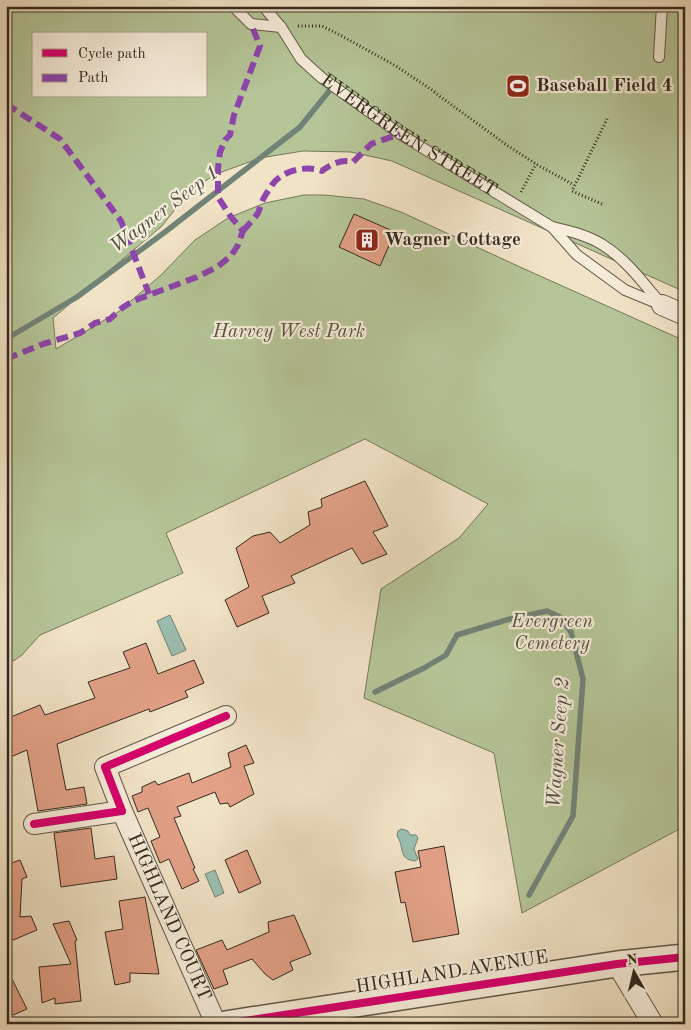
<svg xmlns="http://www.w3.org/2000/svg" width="691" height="1030" viewBox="0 0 691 1030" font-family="'Old Standard TT',serif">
  <rect width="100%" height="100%" fill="#f1e3c6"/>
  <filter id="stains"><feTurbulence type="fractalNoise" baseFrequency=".004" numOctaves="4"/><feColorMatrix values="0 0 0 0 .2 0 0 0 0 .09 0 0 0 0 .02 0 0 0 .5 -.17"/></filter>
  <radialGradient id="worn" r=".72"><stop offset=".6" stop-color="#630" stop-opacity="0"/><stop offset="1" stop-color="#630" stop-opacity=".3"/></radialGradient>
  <path fill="#b5c598" stroke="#74785c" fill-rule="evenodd" d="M6 6H685V292L392 161 351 152 303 151 260 158 219 173 191 189 162 226 53 318 56 349 118 312 160 276 195 240 228 218 265 203 304 195H324L364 199 401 212 520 267 685 341V826L522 913 494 753 364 698 381 589 459 538 488 504 365 439 166 533 183 573 40 635 22 655 6 666ZM34 34H206V96H34Z"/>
  <path fill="#9bbeb2" stroke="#718377" d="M170 615 186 650 172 656 157 621Z
    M402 829 408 831 410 835H416L418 838 414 849 418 859 415 861C397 859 405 846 397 836L398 831Z
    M215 870 224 893 215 897 205 874Z"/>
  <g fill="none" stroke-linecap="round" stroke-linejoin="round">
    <path stroke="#718377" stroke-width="5.5" d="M6 339 77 297 165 232 300 127 330 90
      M375 692 424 668 446 655 457 635 510 619 547 611 560 617 571 632 583 679 573 816 529 895"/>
  </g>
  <path fill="#e3a187" stroke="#332a1f" d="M354 214 395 232 380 266 339 247Z
    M365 481 388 526 373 532 387 554 362 564 352 548 291 576 295 583 262 596 269 613 237 627 225 600 249 587 236 548 253 536 270 532 280 543 310 525 308 512 322 507 321 499Z
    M146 643 158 674 194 660 204 683 185 691 188 697 150 712 149 709 57 744 66 790 84 787 87 804 38 811 27 750 6 759V719L40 705 45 715 95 698 88 682 130 668 123 652Z
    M246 745 254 763 244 766 254 794 230 807 228 803 220 804 215 792 177 807 181 816 174 818 195 868 193 869 199 881 182 889 169 859 160 863 151 841 160 837 148 808 138 812 132 796 142 792V787L155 781 158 785 189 773 192 783 231 767 228 753Z
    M91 828 95 859 114 856 117 879 61 887 54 833Z
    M444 846 459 934 413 942 405 902 401 903 395 872 421 867 418 851Z
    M247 850 261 883 239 893 225 860Z
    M20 860 27 877 22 879 20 917 31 916 37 930 6 943V865Z
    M145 897 159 974 130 973V982L115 985 105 932 123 929 119 901Z
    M294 915 311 954 290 962 293 970 273 980 265 974 252 959 223 970 228 984 214 989 196 950 222 940 227 950 269 932 268 922Z
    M69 921 77 940 75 941 81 1001 55 1004V998L42 1003 39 967 71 964 53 924Z
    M6 967 27 1009 6 1018Z"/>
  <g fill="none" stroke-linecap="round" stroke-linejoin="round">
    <g stroke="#625849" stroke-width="12">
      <g id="service">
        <path d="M233 6 251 24 281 27"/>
        <path id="s1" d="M263 6 281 27 301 59 322 78 400 134 552 227C569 231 587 235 603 245 627 260 644 284 662 305"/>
        <path d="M659 57 662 6"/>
        <path d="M552 227 577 255 625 290 659 304"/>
      </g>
    </g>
    <g stroke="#625849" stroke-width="22">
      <g id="minor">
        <path d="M662 305 685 315"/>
        <path id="s2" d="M122 811 216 1024"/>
        <path d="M34 824 122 811 105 767 226 716"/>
        <path d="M617 964 653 1024"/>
      </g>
    </g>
    <g stroke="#625849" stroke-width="28">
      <path id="tertiary" d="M225 1024 617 964 685 957"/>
    </g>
    <path stroke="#332a1f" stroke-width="3" stroke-dasharray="1 2.5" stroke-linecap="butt" d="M298 26H322L340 35 396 66 435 92
      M434 92 508 146 536 164 574 185
      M521 192 536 164
      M602 204 572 191 608 117"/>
    <use href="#service" stroke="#f6edda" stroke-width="10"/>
    <use href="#minor" stroke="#f6edda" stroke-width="20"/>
    <use href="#tertiary" stroke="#f6edda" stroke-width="25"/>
    <path stroke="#8e44ad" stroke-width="6" stroke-dasharray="12 6" stroke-linecap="butt" d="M6 104 60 139 121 221 149 294
      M243 231C248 225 254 219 258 213 260 209 260 205 262 202 264 196 269 190 272 185 282 170 307 165 322 171 331 164 342 159 353 162L371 144 400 134
      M6 359 43 344 80 333 95 323 110 319 122 308 133 301 197 277 217 267 231 256 238 245 243 231 231 217 218 197V169L220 152 225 140 230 135 234 115 260 46 251 24"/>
    <g stroke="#f6edda" stroke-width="11">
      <path id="cycleway" d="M34 824 122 811 105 767 226 716
        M225 1024 617 964 685 957"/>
    </g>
    <use href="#cycleway" stroke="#d6006c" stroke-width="8"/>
  </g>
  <defs>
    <g id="stadium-square" transform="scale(1.25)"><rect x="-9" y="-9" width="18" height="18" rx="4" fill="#8f2418" stroke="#f6edda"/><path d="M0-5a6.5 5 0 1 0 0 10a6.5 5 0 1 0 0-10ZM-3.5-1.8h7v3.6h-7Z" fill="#fff"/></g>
    <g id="building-square" transform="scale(1.25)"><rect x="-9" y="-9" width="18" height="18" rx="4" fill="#8f2418" stroke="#f6edda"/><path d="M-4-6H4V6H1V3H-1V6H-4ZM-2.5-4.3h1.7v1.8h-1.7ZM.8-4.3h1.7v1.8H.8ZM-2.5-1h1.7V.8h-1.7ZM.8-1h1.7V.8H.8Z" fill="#fff"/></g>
  </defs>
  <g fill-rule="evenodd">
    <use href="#stadium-square" x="518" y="86"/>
    <use href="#building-square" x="367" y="240"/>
  </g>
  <g text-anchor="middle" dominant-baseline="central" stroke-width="4.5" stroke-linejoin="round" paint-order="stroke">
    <g font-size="19" font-weight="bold" fill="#332a1f" stroke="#f6edda" text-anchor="start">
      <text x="536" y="86">Baseball Field 4</text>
      <text x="384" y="240">Wagner Cottage</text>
    </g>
    <g font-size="19" fill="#332a1f" stroke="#f6edda">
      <text stroke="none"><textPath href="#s1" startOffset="198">EVERGREEN STREET</textPath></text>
      <text stroke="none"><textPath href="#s2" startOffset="116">HIGHLAND COURT</textPath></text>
      <text transform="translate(452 973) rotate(-9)">HIGHLAND AVENUE</text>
    </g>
    <g font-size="19" font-style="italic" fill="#54513d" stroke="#f6edda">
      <text x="289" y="332">Harvey West Park</text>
      <text x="552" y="622">Evergreen<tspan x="552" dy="22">Cemetery</tspan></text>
    </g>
    <g font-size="20" font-style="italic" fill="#4d4f44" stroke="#f6edda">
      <text transform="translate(165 210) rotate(-37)">Wagner Seep 1</text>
      <text transform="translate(559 743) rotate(-86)">Wagner Seep 2</text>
    </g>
  </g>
  <rect width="691" height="1030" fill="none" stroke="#f1e3c6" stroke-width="25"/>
  <rect x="8" y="8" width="676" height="1015" fill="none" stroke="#332a1f" stroke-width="2.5"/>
  <rect x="12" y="12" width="666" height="1005" fill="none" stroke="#332a1f"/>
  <rect x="32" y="32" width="175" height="65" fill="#f6edda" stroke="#a89f8f"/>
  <rect x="42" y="49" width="25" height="8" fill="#d6006c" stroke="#a89f8f"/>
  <text x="78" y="58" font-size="15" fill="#332a1f">Cycle path</text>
  <rect x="42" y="74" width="25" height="8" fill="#8e44ad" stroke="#a89f8f"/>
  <text x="78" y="82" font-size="15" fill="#332a1f">Path</text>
  <g transform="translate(634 972) rotate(352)" stroke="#f6edda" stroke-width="4" paint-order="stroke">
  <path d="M0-4L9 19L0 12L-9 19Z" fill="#332a1f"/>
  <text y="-8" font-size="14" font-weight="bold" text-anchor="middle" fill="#332a1f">N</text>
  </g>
  <rect width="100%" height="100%" filter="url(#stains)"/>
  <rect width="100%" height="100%" fill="url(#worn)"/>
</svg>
